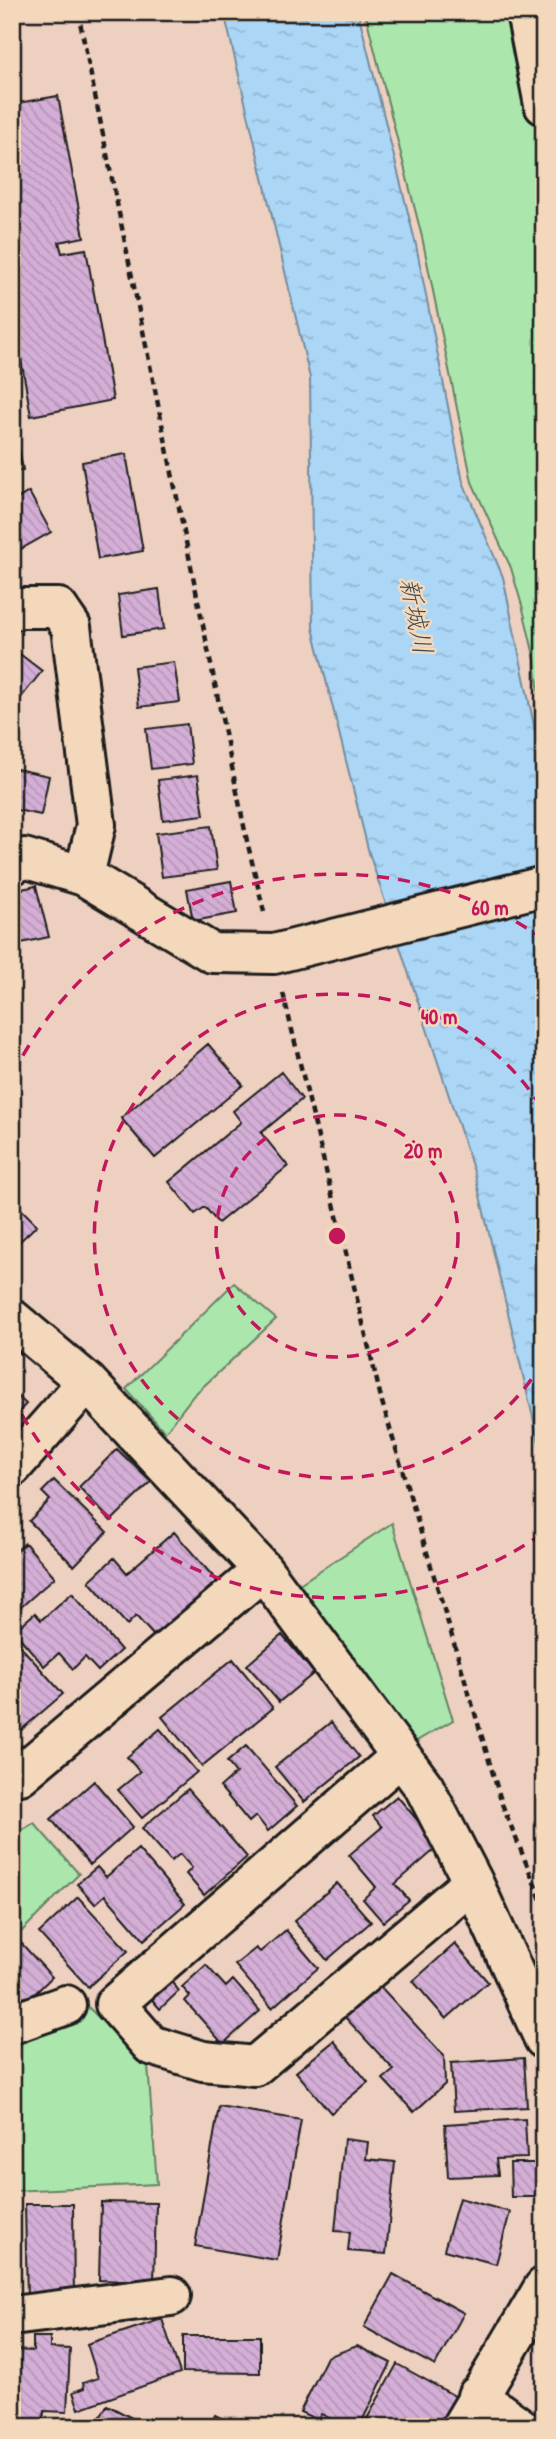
<svg xmlns="http://www.w3.org/2000/svg" width="556" height="2439" viewBox="0 0 556 2439" font-family="'Patrick Hand','Klee One',sans-serif">
  <defs>
    <pattern id="water-ripples" width="26" height="14" patternUnits="userSpaceOnUse" patternTransform="scale(1.75)"><rect width="26" height="14" fill="#abd6f6"/><path d="M2 4q2-2 4 0t4 0M15 11q2-2 4 0t4 0" fill="none" stroke="#93b7d2"/></pattern>
    <pattern id="building-back-hatch" width="6" height="6" patternUnits="userSpaceOnUse" patternTransform="scale(1.75)"><rect width="6" height="6" fill="#d4aed6"/><path d="M-1 5l2 2M0 0l6 6M5-1l2 2" fill="none" stroke="#b595b7"/></pattern>
  </defs>
  <rect width="100%" height="100%" fill="#eed0c0"/>
  <filter id="ink" filterUnits="userSpaceOnUse"><feTurbulence type="fractalNoise" baseFrequency=".0143" numOctaves="2"/><feDisplacementMap in="SourceGraphic" scale="14" xChannelSelector="R" yChannelSelector="G"/><feConvolveMatrix kernelMatrix="1 2 1 2 8 2 1 2 1" color-interpolation-filters="sRGB"/></filter>
  <g filter="url(#ink)">
    <path fill="#abe7ad" stroke="#648264" stroke-width="2" d="M365 12H516L544 160V736L535 660 523 609 511 568 472 482 422 237Z
      M234 1283 276 1319 193 1396 165 1432 126 1389Z
      M392 1523 453 1720 413 1743 298 1585Z
      M34 1823 79 1874 21 1932 12 1922V1836Z
      M88 2007 148 2066 157 2184 12 2191V2033Z"/>
    <path fill="url(#water-ripples)" stroke="#728c9f" stroke-width="2" d="M224 12H358L416 245 463 482 503 577 536 735 544 791V1463L475 1175 369 853 313 628 310 378Z"/>
    <path fill="url(#building-back-hatch)" stroke="#1c1c1c" stroke-width="2" d="M58 96 84 237 59 242 62 253 86 249 113 400 31 416 15 325H12V104Z
      M12 411 23 470 12 472Z
      M126 454 143 551 98 559 82 462Z
      M29 492 51 532 12 554V502Z
      M159 589 164 629 123 635 118 595Z
      M12 648 42 671 12 709Z
      M174 662 180 702 139 707 134 667Z
      M187 724 192 764 151 769 146 729Z
      M12 768 49 776 41 815 12 809Z
      M198 775 204 815 163 820 158 780Z
      M211 826 217 870 162 877 156 833Z
      M231 881 237 913 193 921 187 889Z
      M36 886 49 937 12 945V891Z
      M208 1044 243 1085 155 1158 121 1118Z
      M281 1072 302 1099 261 1133 288 1166 218 1223 205 1207 195 1214 169 1182 241 1122 233 1111Z
      M12 1200 37 1225 12 1249Z
      M12 1391 26 1404 12 1419Z
      M117 1449 151 1482 111 1521 79 1487Z
      M54 1480 107 1532 74 1566 29 1521 50 1500 42 1492Z
      M174 1532 217 1581 154 1636 136 1616 127 1625 89 1581 114 1558 127 1573Z
      M25 1543 55 1577 12 1615V1555Z
      M72 1593 121 1650 98 1671 85 1657 73 1669 59 1653 44 1666 14 1631 35 1613 41 1620Z
      M282 1635 314 1673 279 1702 247 1665Z
      M14 1639 63 1694 20 1731 12 1722Z
      M233 1659 273 1708 202 1766 162 1717Z
      M331 1722 359 1757 304 1802 275 1767Z
      M160 1729 197 1772 142 1818 118 1790 140 1772 127 1757Z
      M246 1746 297 1806 268 1831 256 1816 249 1822 220 1787 236 1773 227 1762Z
      M94 1781 133 1827 90 1865 51 1819Z
      M188 1789 247 1857 204 1895 186 1874 192 1868 180 1854 171 1861 142 1828Z
      M397 1796 439 1846 395 1884 409 1900 383 1922 363 1899 376 1887 349 1855 382 1827 373 1816Z
      M138 1849 185 1904 144 1940 105 1895 95 1904 77 1884 97 1867 106 1877Z
      M337 1883 371 1922 327 1960 294 1921Z
      M78 1897 128 1951 88 1987 39 1933Z
      M286 1930 318 1968 272 2008 235 1965 256 1948 260 1952Z
      M12 1933 52 1977 23 2005 12 1994Z
      M455 1944 488 1982 446 2019 413 1981Z
      M206 1965 226 1987 233 1980 260 2011 223 2044 185 2001 190 1996 182 1987Z
      M168 1978 179 1991 160 2009 149 1996Z
      M379 1985 444 2056 445 2084 414 2112 383 2079 394 2070 344 2016Z
      M334 2041 368 2082 331 2113 296 2072Z
      M524 2058 527 2107 454 2111 451 2063Z
      M219 2106 301 2120 277 2260 195 2246Z
      M525 2119 527 2158 496 2159 498 2175 448 2177 445 2124Z
      M344 2139 368 2142 366 2159 395 2162 386 2254 348 2251 350 2232 335 2231Z
      M510 2163H544V2197H511Z
      M459 2198 510 2212 496 2264 444 2250Z
      M101 2202 156 2203 154 2282 99 2280Z
      M25 2204H73L74 2300 27 2301Z
      M393 2274 464 2313 435 2366 364 2327Z
      M162 2319 180 2373 79 2409 73 2392 84 2388 83 2383 98 2378 87 2344Z
      M183 2336H260V2373L183 2372Z
      M33 2337H50V2348L70 2349 67 2412 44 2411 43 2427H12L13 2350 33 2351Z
      M357 2346 391 2363 359 2427H347L321 2414 318 2420 300 2412 327 2357Z
      M397 2364 460 2399 445 2427 363 2426Z
      M107 2405 149 2427H95Z
      M215 2415 238 2427H209Z"/>
    <g fill="none" stroke-linecap="round" stroke-linejoin="round">
      <g stroke="#1c1c1c" stroke-width="44">
        <path id="minor" d="M526 12 544 105
          M12 611 18 608H58L71 627 96 825 84 876
          M12 865 24 858 84 876 212 953 274 954 544 886
          M12 1319 87 1382 263 1570 424 1787 473 1882 544 2039
          M12 1467 87 1382
          M401 1756 115 2004 151 2045 203 2061 255 2066 473 1882
          M12 1766 20 1775 263 1570
          M12 2024 66 2005
          M12 2316 171 2296
          M477 2396 520 2427
          M461 2427 544 2287"/>
      </g>
      <path stroke="#1c1c1c" stroke-width="4.5" stroke-dasharray="7 5" stroke-linecap="butt" d="M78 12 247 841 265 916
        M283 993 382 1402 502 1804 544 1907"/>
      <use href="#minor" stroke="#f4d8bb" stroke-width="38"/>
    </g>
  </g>
  <g fill="none" stroke="#c2185b" stroke-width="3.5" stroke-dasharray="12 9">
    <circle cx="337" cy="1236" r="121"/>
    <path d="M543 1362A242 242 0 1 1 543 1110"/>
    <path d="M542 1534A362 362 0 0 1 13 1398M13 1074A362 362 0 0 1 542 938"/>
  </g>
  <g text-anchor="middle" dominant-baseline="central" stroke-width="5" stroke-linejoin="round" paint-order="stroke">
    <g font-size="26" font-style="italic" fill="#404a52" stroke="#f4d8bb">
      <text transform="translate(417 616) rotate(79)">新城川</text>
    </g>
  </g>
  <circle cx="337" cy="1236" r="10" fill="#c2185b" stroke="#f4d8bb" stroke-width="3.5"/>
  <g font-size="21" text-anchor="middle" font-weight="bold" fill="#c2185b" stroke="#f4d8bb" stroke-width="5" stroke-linejoin="round" paint-order="stroke">
    <text x="490" y="915">60 m</text>
    <text x="439" y="1024">40 m</text>
    <text x="423" y="1158">20 m</text>
  </g>
  <rect width="556" height="2439" fill="none" stroke="#f4d8bb" stroke-width="42"/>
  <rect x="21" y="21" width="514" height="2397" fill="none" stroke="#1c1c1c" stroke-width="2.5" filter="url(#ink)"/>
</svg>
